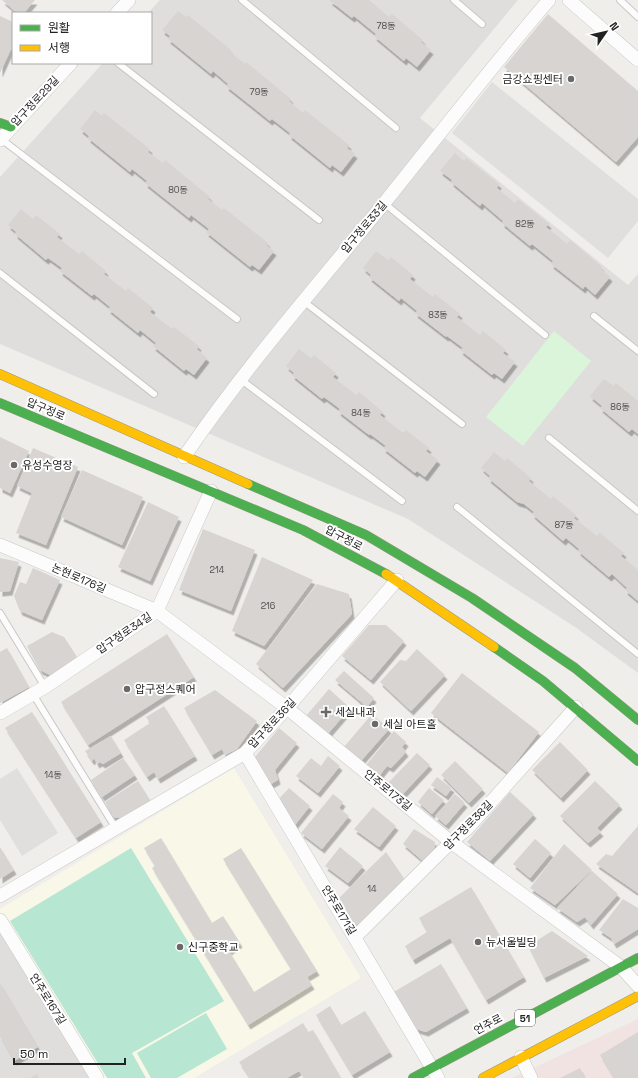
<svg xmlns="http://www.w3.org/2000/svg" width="638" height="1078" viewBox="0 0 638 1078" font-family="'Space Grotesk','Noto Sans KR',sans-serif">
  <defs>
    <filter id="shadow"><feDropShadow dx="2.5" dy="4.5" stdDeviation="0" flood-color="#0004"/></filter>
  </defs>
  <rect width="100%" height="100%" fill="#f0eeeb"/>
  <path fill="#dfdedc" d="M160 0H518L420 118 628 285 638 274V673L575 627 408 519 0 344V177L103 63H151V13H148Z
    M0 920 97 1078H0Z"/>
  <path fill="#f1e3e1" d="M638 1019V1078H512Z"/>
  <path fill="#f8f7e8" d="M234 768 361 978 194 1078H97L0 916V909Z"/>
  <path fill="#daf5da" d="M554 331 591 361 523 446 486 417Z"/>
  <path fill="#b7e6d2" d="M131 848 224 1001 132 1053 146 1078H107L10 921Z
    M206 1013 227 1049 177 1078H151L137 1053Z"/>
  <path fill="#e0dfde" d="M492 82 638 199V221L608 258 452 133Z
    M17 768 58 833 22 856 0 820V779Z"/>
  <path fill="#d7d4d2" filter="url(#shadow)" d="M2 0H35L24 13H17Z
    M329 0H369L389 17 392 14 423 40 421 42 431 50 417 67 406 58 404 61 374 36 376 34 354 16 352 18Z
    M178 11 186 17 188 15 231 50 230 52 245 64 246 62 291 99 289 101 303 113 305 110 349 145 347 148 355 154 341 172 332 165 330 168 289 135 290 133 272 119 270 121 226 86 228 84 213 71 211 74 168 39 170 36 162 30Z
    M548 14 638 91V137L616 162 504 67Z
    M0 16 13 22V50L11 49 0 73Z
    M95 110 102 116 104 113 150 149 148 152 163 163 165 160 210 197 208 199 222 210 224 208 268 243 266 245 274 251 259 270 252 265 250 267 206 232 209 229 191 215 189 218 145 183 147 181 132 169 130 172 88 138 89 136 80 129Z
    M455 153 464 161 466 158 499 184 497 188 515 203 518 199 549 224 546 227 567 244 570 240 602 267 601 269 610 277 595 295 585 286 583 289 551 264 553 261 532 244 530 246 502 223 503 221 482 203 480 206 451 182 452 180 440 171Z
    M21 209 33 219 36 215 60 234 57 237 79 254 82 251 106 271 104 274 126 291 128 288 153 308 150 312 172 329 174 327 199 346 197 349 207 358 194 375 186 369 184 371 153 346 156 343 140 330 138 333 108 309 110 307 94 294 92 296 60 271 62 268 48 258 46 260 15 234 16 232 8 225Z
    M376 251 388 260 391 257 413 275 410 279 433 297 435 294 460 314 457 317 480 335 483 331 506 350 503 353 515 362 502 379 494 373 492 375 460 350 463 348 447 336 446 337 415 313 417 311 401 298 399 301 369 277 371 275 363 268Z
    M299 349 311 358 314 355 336 373 333 377 356 395 359 392 383 412 380 415 403 433 406 430 429 448 426 451 438 460 425 477 417 471 415 473 383 448 386 446 370 434 369 435 338 411 340 409 324 397 322 399 292 375 294 373 286 366Z
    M604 379 614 386 616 383 638 401V434L632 429 629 432 600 408 602 406 590 396Z
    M0 437 29 451 10 493 0 488Z
    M33 448 78 467 46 545 16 533 32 493 17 486Z
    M494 452 505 461 507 458 531 478 529 481 551 499 553 496 576 515 574 518 597 536 600 533 624 553 621 556 638 570V601L625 590 627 588 612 574 609 577 578 551 579 549 566 538 563 541 532 514 534 512 524 504 517 502 488 478 490 476 481 468Z
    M82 470 143 497 122 545 61 517Z
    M148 502 179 517 150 581 118 567Z
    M203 529 255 550 231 611 179 590Z
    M262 557 313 580 264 646 232 631Z
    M0 558 19 562 10 591 0 592Z
    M33 568 60 580 42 620 20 611 14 596 20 582 26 584Z
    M317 584 349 594 352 614 283 688 256 664Z
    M369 625H386L404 641 371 680 342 656Z
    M52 632 64 637 77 657 50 675 40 670 27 646Z
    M167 634 194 677 88 745 61 702Z
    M7 648 29 687 0 703V652Z
    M417 649 445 675 411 711 380 682 400 660 406 661Z
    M344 671 374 698 367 707 335 680Z
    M462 673 539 732 508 773 431 713Z
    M329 689 350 708 326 736 305 717Z
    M215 690 257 721 237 749 225 755 222 749 212 755 184 708Z
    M164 706 195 756 158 779 154 772 147 777 124 740 150 723 146 717Z
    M32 712 101 822 76 838 5 728Z
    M372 714 389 729 360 762 343 748Z
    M279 728 297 743 275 770 278 780 267 786 255 757Z
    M394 731 406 742 402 747 406 752 391 768 387 766 379 776 366 765Z
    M111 736 121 753 103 764 100 762 97 764 94 758 92 761 85 751Z
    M560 742 588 770 561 798 532 770Z
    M417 753 430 765 401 796 388 783Z
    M328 756 340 766 318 793 296 776 311 758 321 766Z
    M123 758 135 775 102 797 91 780Z
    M455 761 483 789 469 803 441 775Z
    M437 777 452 788 446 796 431 785Z
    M138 781 150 800 121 818 113 817 105 802Z
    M595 781 620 805 597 828 601 832 588 843 560 816Z
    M289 788 310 806 294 826 277 801Z
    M429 788 444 800 432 814 418 802Z
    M510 792 534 814 490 861 467 842Z
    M333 794 343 802 339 808 349 816 322 849 301 833Z
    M455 794 465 803 446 825 435 816Z
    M373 807 396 826 379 847 354 829Z
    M638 826V893L596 864 606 854 612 856Z
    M414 829 435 842 434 850 423 861 403 844Z
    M161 838 212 923 223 916 240 943 229 951 254 992 291 969 223 859 241 848 317 971 307 977 312 985 248 1025 152 868 155 866 144 848Z
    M535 839 551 853 530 878 513 864Z
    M564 844 592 870 555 905 530 888Z
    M0 847 14 870 0 879Z
    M340 847 363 866 348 883 325 866Z
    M386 852 405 880 358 925 350 922 338 899Z
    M592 871 618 894 591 925 585 917 577 922 557 908Z
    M471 887 524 977 486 1000 450 938 413 960 405 946 427 932 419 918Z
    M623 899 638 908V929L614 944 611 938 599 930Z
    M552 931 588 956 544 978 528 946Z
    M441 964 467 1008 426 1032 413 1028 392 993Z
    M0 983 38 1047 14 1061 0 1036Z
    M330 1006 341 1025 365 1011 390 1052 352 1075 316 1015Z
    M303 1023 308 1032 313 1030 341 1078H304L284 1045 299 1071 287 1078H250L239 1062Z
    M638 1032V1078H614L600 1055Z
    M580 1068 585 1078H560Z
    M37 1074 39 1078H30Z"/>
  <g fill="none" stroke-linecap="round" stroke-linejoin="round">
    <g stroke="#c9c8c7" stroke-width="8">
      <path id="lane" d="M242 0 396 128
        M454 0 482 24
        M620 0 638 17
        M118 63 319 220
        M1 139 237 319
        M384 203 545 335
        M0 273 154 394
        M302 300 462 424
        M594 316 638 351
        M240 379 402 501
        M549 438 638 511
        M457 507 638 654
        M0 613 45 687
        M33 694 115 827"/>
    </g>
    <g stroke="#c9c8c7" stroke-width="14">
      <path id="street" d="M569 0 638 60
        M117 13 129 0
        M0 140 71 63
        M184 457C245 367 317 286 385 202 439 135 492 66 549 0
        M0 545 157 611 287 708 451 842 621 967 638 986
        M0 713 45 687 157 611 211 491
        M245 753 438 1078
        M0 896 245 753 287 708 397 580
        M0 920 97 1078
        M355 937 451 842 467 829 576 707
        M521 1057 531 1078"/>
    </g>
    <g stroke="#999a82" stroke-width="10">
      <path id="fast" d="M0 123 11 127
        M0 403 303 530 386 574
        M248 484 366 535 472 598 575 668 638 720
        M494 647 543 681 638 761
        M413 1078 638 958"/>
    </g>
    <g stroke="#999a82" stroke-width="10">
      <path id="slow" d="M0 374 248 484
        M386 574 494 647
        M483 1078 638 996"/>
    </g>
    <use href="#lane" stroke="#fdfcfc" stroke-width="6"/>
    <use href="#street" stroke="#fdfcfc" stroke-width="13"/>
    <use href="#fast" stroke="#4caf50" stroke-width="9"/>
    <use href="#slow" stroke="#ffc107" stroke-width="9"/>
  </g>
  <g fill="#6a6968" stroke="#fff" stroke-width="1.5">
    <circle cx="571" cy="79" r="4"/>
    <circle cx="14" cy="465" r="4"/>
    <circle cx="127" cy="689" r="4"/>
    <path d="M324 706h4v4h4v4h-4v4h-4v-4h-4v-4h4z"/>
    <circle cx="375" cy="724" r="4"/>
    <circle cx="478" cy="942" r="4"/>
    <circle cx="180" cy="947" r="4"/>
  </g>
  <g text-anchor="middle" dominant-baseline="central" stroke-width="4" stroke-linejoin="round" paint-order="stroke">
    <g font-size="9" fill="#4f4e4e">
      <text x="386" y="26">78동</text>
      <text x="259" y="92">79동</text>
      <text x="178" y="190">80동</text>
      <text x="525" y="224">82동</text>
      <text x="438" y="315">83동</text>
      <text x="620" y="407">86동</text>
      <text x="361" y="413">84동</text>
      <text x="564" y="525">87동</text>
      <text x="217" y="570">214</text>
      <text x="268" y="606">216</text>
      <text x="53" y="775">14동</text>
      <text x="372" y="889">14</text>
    </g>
    <rect fill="#fff" stroke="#646464" stroke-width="1" x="515" y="1010" width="20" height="16" rx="3"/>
    <g font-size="10" font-weight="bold" fill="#222">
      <text x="525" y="1018">51</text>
    </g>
    <g font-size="11" fill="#222" stroke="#fff" text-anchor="start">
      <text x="563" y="79" text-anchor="end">금강쇼핑센터</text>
      <text x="22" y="465">유성수영장</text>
      <text x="135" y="689">압구정스퀘어</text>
      <text x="335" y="712">세실내과</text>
      <text x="383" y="724">세실 아트홀</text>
      <text x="486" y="942">뉴서울빌딩</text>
      <text x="188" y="947">신구중학교</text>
    </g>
    <g font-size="11" fill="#222" stroke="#fff">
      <text transform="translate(35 101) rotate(-47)">압구정로29길</text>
      <text transform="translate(364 227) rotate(-50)">압구정로33길</text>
      <text transform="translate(46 409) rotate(23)">압구정로</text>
      <text transform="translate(344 538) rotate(28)">압구정로</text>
      <text transform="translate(79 578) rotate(23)">논현로176길</text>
      <text transform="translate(124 633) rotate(-34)">압구정로34길</text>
      <text transform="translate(272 723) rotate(-47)">압구정로36길</text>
      <text transform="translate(388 790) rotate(39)">언주로173길</text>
      <text transform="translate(468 825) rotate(-45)">압구정로38길</text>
      <text transform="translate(339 910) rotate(59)">언주로171길</text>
      <text transform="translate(48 999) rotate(58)">언주로167길</text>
      <text transform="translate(488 1024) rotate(-28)">언주로</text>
    </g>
  </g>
  <rect x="12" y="12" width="140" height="52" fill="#ffffff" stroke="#a7a7a7"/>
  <rect x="20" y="25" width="20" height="6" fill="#4caf50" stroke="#a7a7a7"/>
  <text x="48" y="32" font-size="12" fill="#222222">원활</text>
  <rect x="20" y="45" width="20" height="6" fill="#ffc107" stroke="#a7a7a7"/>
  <text x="48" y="52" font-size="12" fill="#222222">서행</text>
  <g transform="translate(606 32) rotate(56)" stroke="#ffffff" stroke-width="3" paint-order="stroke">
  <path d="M0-3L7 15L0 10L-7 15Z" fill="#222222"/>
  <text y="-6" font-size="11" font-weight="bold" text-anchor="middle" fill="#222222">N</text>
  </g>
  <path d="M14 1058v6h111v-6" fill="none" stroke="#222222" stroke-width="2"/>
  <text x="20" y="1058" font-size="12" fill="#222222" stroke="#ffffff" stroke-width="3" paint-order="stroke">50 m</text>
</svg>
